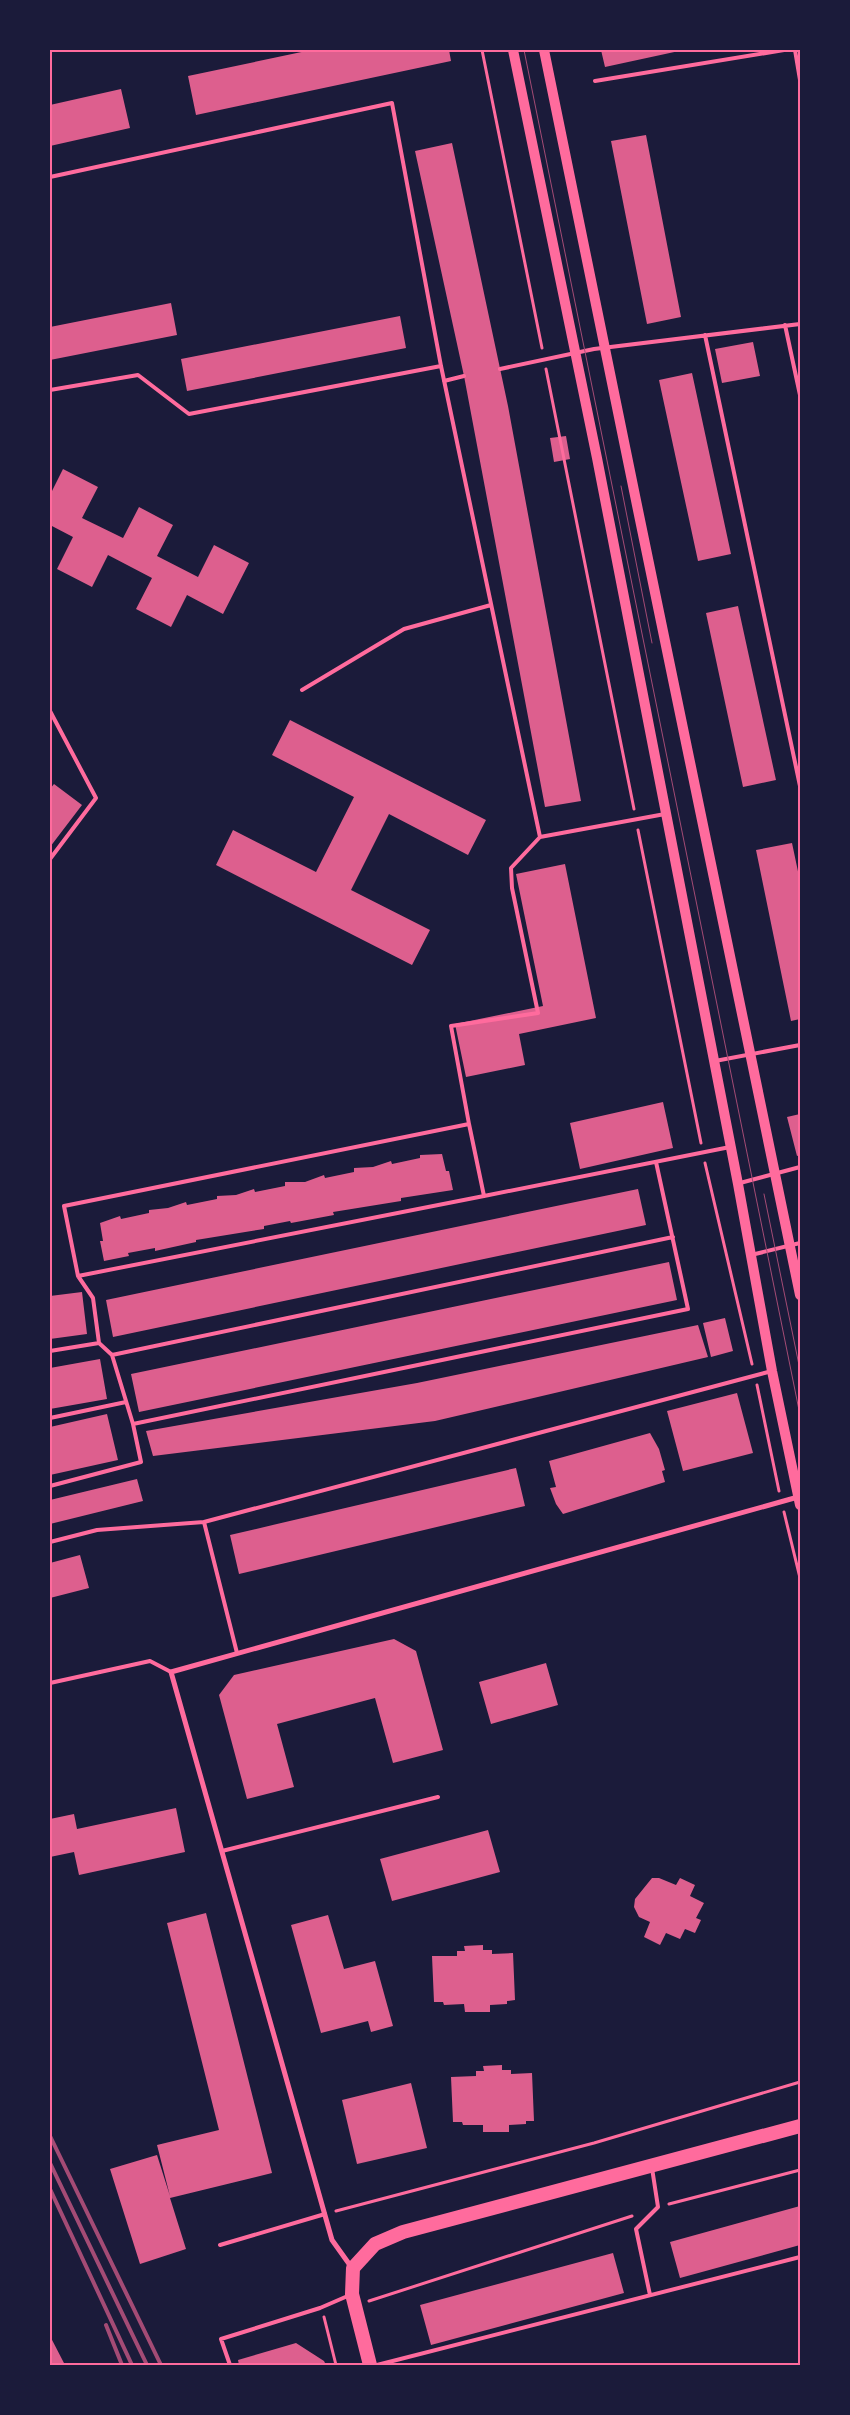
<svg xmlns="http://www.w3.org/2000/svg" width="850" height="2415" viewBox="0 0 850 2415" font-family="'Fira Sans',sans-serif">
  <rect width="100%" height="100%" fill="#1b1b3a"/>
  <path fill="#dd5f8e" d="M311 50H449L451 61 196 115 188 76Z
    M601 50H679V51L605 67Z
    M121 89 130 128 50 146V105Z
    M646 135 681 317 647 324 611 141Z
    M452 143 508 406 581 801 545 807 464 376 415 151Z
    M171 303 177 335 50 360V327Z
    M400 316 406 348 187 391 181 359Z
    M753 342 760 376 722 383 715 349Z
    M692 373 731 554 698 561 659 380Z
    M566 436 570 459 554 462 550 438Z
    M63 469 98 487 82 518 123 538 139 507 173 525 157 556 198 577 214 545 249 563 223 614 187 595 171 627 136 609 152 578 108 555 92 587 57 569 73 537 50 525V495Z
    M738 606 776 780 743 787 706 613Z
    M290 720 486 820 468 855 389 814 351 890 430 930 412 965 216 865 233 830 316 872 354 797 272 755Z
    M54 784 82 805 50 847V789Z
    M792 843 800 881V1019L791 1021 756 850Z
    M565 864 596 1018 519 1034 525 1065 466 1077 455 1024 543 1006 516 874Z
    M663 1102 673 1148 580 1169 570 1123Z
    M800 1114V1155L797 1156 787 1117Z
    M442 1154 446 1171H449L453 1190 401 1198V1201L333 1212 334 1215 291 1223 290 1221 264 1226V1229L196 1240V1242L155 1251V1248L128 1253 129 1256 104 1261 100 1241H103L100 1223 120 1216 121 1219 149 1213V1210L168 1208 186 1202 187 1205 217 1199V1196L236 1195 254 1189 255 1192 285 1186V1182H305L324 1175 325 1178 354 1172V1168L373 1167 391 1161 392 1164 420 1158V1155Z
    M638 1189 646 1225 113 1337 106 1300Z
    M669 1262 677 1300 139 1412 131 1374Z
    M82 1292 87 1334 50 1339V1296Z
    M725 1318 733 1351 711 1357 703 1323Z
    M698 1325 708 1357 435 1421 153 1456 146 1431 417 1383Z
    M100 1359 107 1399 50 1409V1368Z
    M737 1393 753 1453 683 1471 667 1411Z
    M107 1414 118 1460 50 1475V1427Z
    M650 1433 659 1449 665 1470 662 1471 665 1482 563 1514 556 1504 550 1488 556 1487 549 1461Z
    M516 1468 525 1506 239 1574 230 1535Z
    M137 1479 143 1501 50 1524V1500Z
    M80 1555 89 1588 50 1598V1563Z
    M394 1639 416 1651 443 1750 393 1763 375 1698 277 1724 294 1787 247 1799 219 1695 234 1675Z
    M546 1663 558 1705 491 1724 479 1682Z
    M176 1808 185 1852 79 1875 74 1852 50 1857V1819L74 1814 77 1829Z
    M488 1830 500 1872 392 1901 380 1859Z
    M652 1878H659L676 1885 680 1878 695 1885 690 1896 704 1903 696 1918 701 1920 695 1933 685 1929 680 1939 666 1933 660 1945 644 1937 650 1922 639 1917 634 1907 635 1899Z
    M206 1913 272 2173 170 2198 186 2249 140 2264 110 2169 157 2155 170 2196 157 2145 219 2130 167 1923Z
    M328 1915 344 1969 375 1961 393 2026 371 2032 368 2021 321 2033 291 1925Z
    M483 1945V1950H492V1954L513 1953 515 2000 507 2001V2004L490 2005V2012H465L464 2004 444 2005 443 2002H434L432 1956H457V1951H465L464 1946Z
    M502 2065V2070H511V2074L532 2073 534 2121H526V2124L509 2125V2132H483V2125H463L462 2122H453L451 2077 476 2076V2071H484L483 2066Z
    M411 2083 427 2148 357 2164 342 2100Z
    M800 2206V2245L680 2278 670 2242Z
    M613 2253 624 2293 431 2345 420 2305Z
    M50 2336 65 2365H50Z
    M296 2343 324 2361 326 2365H239L238 2360Z"/>
  <g fill="none" stroke-linecap="round" stroke-linejoin="round">
    <path stroke="#ff6b9d" stroke-width="3" d="M482 50 542 348
      M546 369 634 809
      M638 830 701 1143
      M705 1163 752 1364
      M757 1385 779 1491
      M784 1512 800 1578
      M669 2204 800 2170
      M336 2211 594 2143 800 2082
      M369 2301 632 2216
      M324 2317 336 2365"/>
    <path stroke="#ff6b9d" stroke-width="4" d="M795 50 800 80
      M595 81 784 50
      M50 177 392 103 441 366 540 837 665 814
      M785 325 800 395
      M705 335 800 786
      M500 369 594 349 800 324
      M444 381 464 376
      M50 390 138 375 189 414 441 366
      M302 690 404 629 491 605
      M50 711 96 798 50 859
      M715 1061 800 1045
      M469 1124 451 1026 538 1013 512 888 511 868 540 837
      M740 1183 800 1167
      M484 1196 78 1276 64 1206 469 1124 484 1196 730 1147
      M751 1255 800 1243
      M78 1276 93 1298 99 1343
      M50 1351 99 1343 112 1355 133 1424
      M112 1355 673 1237
      M50 1418 126 1402
      M50 1486 141 1462 133 1424 688 1309 656 1162
      M50 1542 97 1530 204 1522
      M237 1653 204 1522 772 1371
      M50 1683 150 1661 171 1672
      M222 1851 438 1797
      M220 2245 325 2214
      M650 2295 636 2229 658 2207 652 2168
      M230 2365 221 2339 320 2308 350 2295
      M377 2365 800 2257"/>
    <path stroke="#ff6b9d" stroke-width="5" d="M352 2268 332 2240 171 1672 798 1497"/>
    <path stroke="#ff6b9d" stroke-width="10" d="M513 50 597 458 738 1184 772 1371 800 1505
      M544 50C629 465 713 881 800 1295"/>
    <path stroke="#ff6b9d" stroke-width="14" d="M370 2365 352 2294 353 2268 375 2244 403 2232 800 2126"/>
    <path stroke="#a44b75" stroke-width="1" d="M524 50 800 1415
      M621 486 652 643
      M764 1194 800 1370"/>
    <path stroke="#a44b75" stroke-width="4" d="M50 2136 161 2365
      M50 2163 147 2365
      M50 2189 132 2365
      M106 2325 122 2365"/>
  </g>
  <rect width="850" height="2415" fill="none" stroke="#1b1b3a" stroke-width="102"/>
  <rect x="51" y="51" width="748" height="2313" fill="none" stroke="#ff6b9d" stroke-width="2"/>
</svg>
